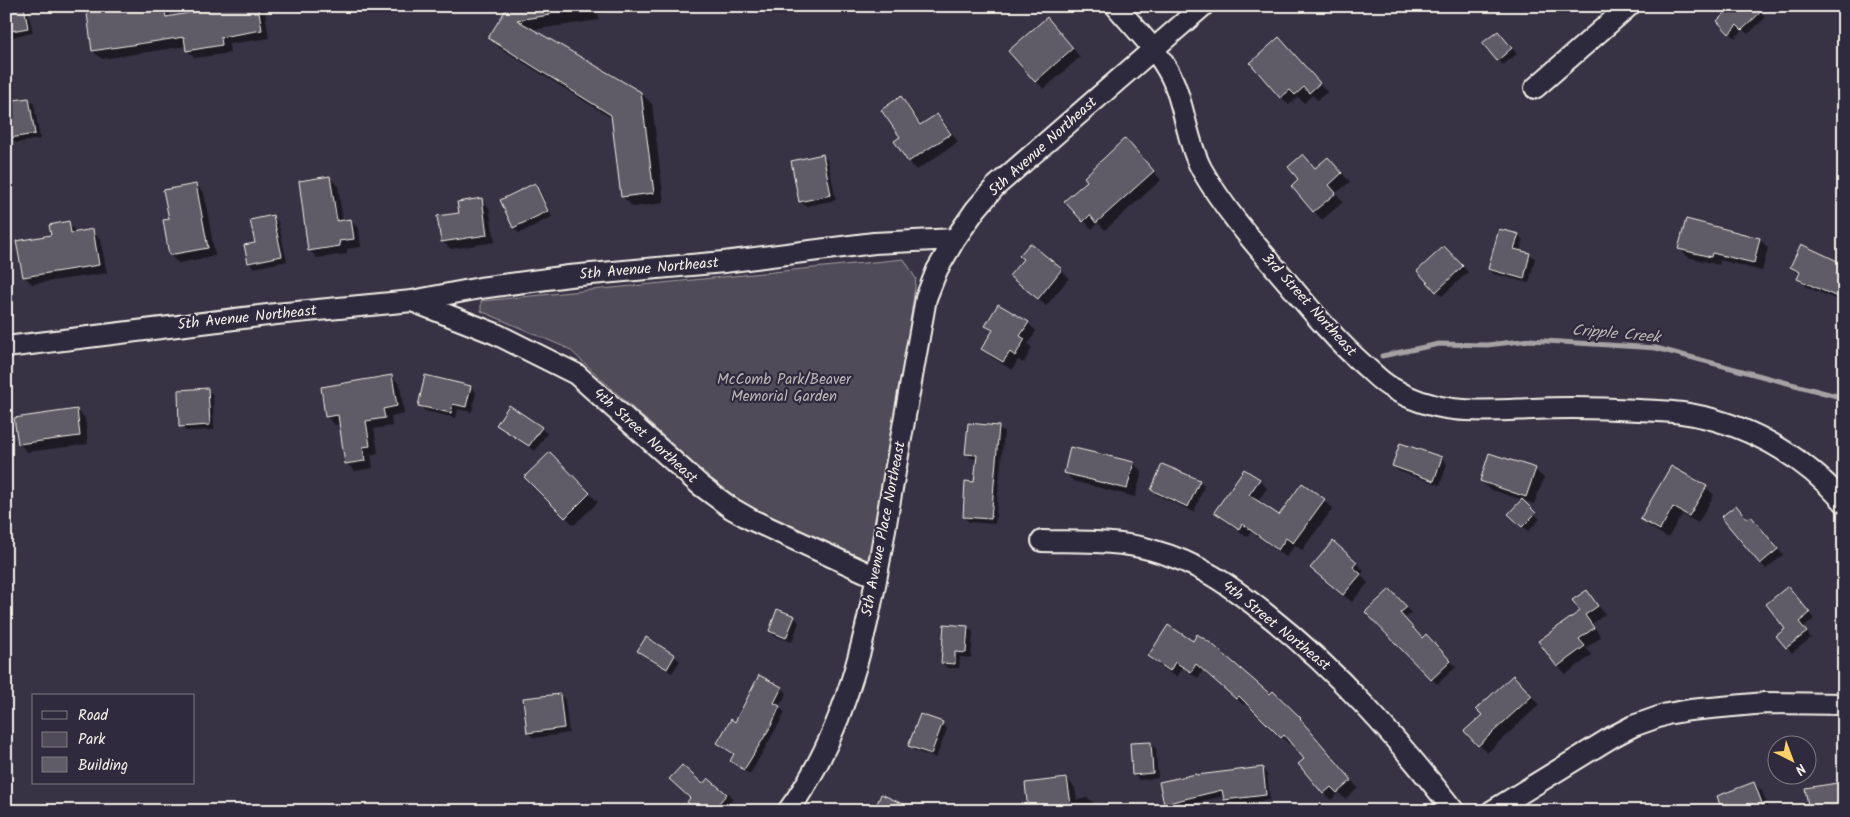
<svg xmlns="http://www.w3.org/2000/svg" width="1850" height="817" viewBox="0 0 1850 817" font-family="Kalam,sans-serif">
  <rect width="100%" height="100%" fill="#373244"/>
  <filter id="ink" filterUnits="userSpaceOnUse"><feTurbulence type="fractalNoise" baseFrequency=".02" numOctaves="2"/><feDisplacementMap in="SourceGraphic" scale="10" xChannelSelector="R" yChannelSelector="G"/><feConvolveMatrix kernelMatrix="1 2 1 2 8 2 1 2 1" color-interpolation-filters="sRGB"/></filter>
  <g filter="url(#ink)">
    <path fill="#504b59" stroke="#a29ea0" d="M904 259 916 279 878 568 735 502 569 349 481 311V301Z"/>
    <path fill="#0007" d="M6 6H27L33 33 6 38Z
      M127 6H142L145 9 164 7 172 17 223 6H264L269 38 229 44 230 53 195 58 187 50 186 46 102 59 93 51Z
      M509 6H640L641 8 598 14 599 20 531 30 641 93 652 104 664 203 633 207 622 196 613 119 500 48 489 37Z
      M1726 6H1755L1765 18 1748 34 1743 30 1735 38 1719 21 1730 10Z
      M1055 27 1080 57 1044 89 1036 81Z
      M1503 38 1517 54 1503 65 1484 44Z
      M1287 47 1327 92 1318 100 1312 95 1304 103 1298 97 1289 105 1281 97Z
      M900 98 909 106 922 126 937 115 945 123 958 142 917 170 909 162 895 142 902 138Z
      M29 99 34 104 40 139 16 143 11 137 6 103Z
      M1133 148 1161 180 1105 230 1098 223 1092 229 1084 221Z
      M822 155 828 161 836 200 806 206 800 201Z
      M1328 158 1350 182 1336 193 1343 202 1322 220 1292 186Z
      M330 178 338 186 343 222 351 221 359 229 361 247 347 249V254L317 258 309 250Z
      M195 185 204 193 215 256 178 263 170 255 164 221 170 220Z
      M534 185 540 190 552 217 519 233 514 228 501 201Z
      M481 199 489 207 495 242 451 249 442 241 460 214Z
      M273 217 278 222 287 261 254 268 249 263 256 244Z
      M68 223 77 233 92 230 100 239 107 273 32 284 24 276 52 236Z
      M1518 235 1523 240 1520 251 1530 254 1535 259 1529 283 1494 274 1489 269Z
      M1760 239 1768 248 1762 271 1720 260 1719 265 1688 257 1680 249Z
      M1444 247 1468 272 1442 296 1418 271Z
      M1024 259 1061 270 1069 278 1046 306 1011 276Z
      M1844 265V303L1807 287 1799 278 1800 276 1791 267Z
      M1028 323 1036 331 1028 344 1032 348 1024 363 1018 360 1012 370 991 357 983 349 993 332 986 326Z
      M392 376 400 385 404 414 391 417 392 426 374 429 378 453 371 455 373 468 355 471 346 463 340 424 335 425 326 416Z
      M426 377 471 387 476 392 472 412 458 409 456 418 425 411 419 405Z
      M207 390 213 395 214 430 186 431 181 426Z
      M509 407 547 433 535 451 498 424Z
      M77 410 85 418 88 444 27 452 19 443Z
      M998 427 1004 432 995 524 969 522 964 517 975 483 978 459 971 458 966 453Z
      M1400 445 1442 458 1447 464 1440 485 1398 471 1393 466Z
      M550 454 598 502 574 525 526 477Z
      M1104 456 1134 464 1142 472 1135 497 1073 481 1065 472Z
      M1535 470 1544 478 1534 504 1489 489 1481 481Z
      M1259 480 1267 488 1257 502 1279 517 1303 485 1333 508 1302 550 1295 545 1286 557 1251 532 1247 537 1224 520 1216 512Z
      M1199 481 1204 486 1194 512 1157 495 1152 490Z
      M1706 487 1714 495 1698 523 1682 514 1668 538 1650 527 1642 519Z
      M1522 501 1540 519 1528 531 1510 514Z
      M1741 512 1748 520 1756 523 1783 555 1766 569 1723 517Z
      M1356 562 1364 571 1361 575 1368 583 1352 602 1320 576Z
      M1390 591 1411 613 1404 619 1422 639 1426 636 1456 667 1437 684 1367 612Z
      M1586 591 1605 614 1592 624 1601 637 1586 648 1592 655 1566 674 1558 666 1581 611Z
      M1793 593 1814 619 1803 628 1811 638 1792 653 1778 636 1787 629Z
      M794 617 799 622 792 642 775 636 770 631Z
      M967 627 973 632 971 658 960 657 959 668H947L942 662Z
      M1168 627 1270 695 1273 692 1307 726 1306 727 1358 788 1345 799 1339 793 1331 800 1324 793 1306 759 1291 742 1289 744 1247 702 1244 705 1203 670 1198 678 1183 668 1177 677 1156 663 1149 656Z
      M639 651 674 656 680 661 672 673 644 656Z
      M1521 684 1539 705 1487 753 1466 731Z
      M781 688 787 693 779 707 785 713 750 774 737 766 732 761 735 755 718 743 735 723Z
      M560 695 565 700 569 733 534 738 528 733Z
      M942 724 947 729 936 758 915 751 910 746Z
      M1151 743 1156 749 1158 778 1139 780 1134 774Z
      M1262 769 1267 774 1270 800 1230 805 1225 800 1224 796 1170 809 1165 804 1197 776Z
      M1067 779 1075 788 1077 800 1088 798 1097 806V811H1029Z
      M1753 783 1762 791 1769 811H1700L1721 803Z
      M703 786 725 795 729 793 733 798 722 811H698Z"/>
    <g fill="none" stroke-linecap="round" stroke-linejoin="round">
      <path stroke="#a6a2a4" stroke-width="5" d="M1382 356 1439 344 1487 345 1530 340 1656 348 1844 398"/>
    </g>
    <path fill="#5f5c67" stroke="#f4f1e8" d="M6 6H24L28 28 6 32Z
      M86 6H141L142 9 164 6 166 17 200 11V9L215 6H258L262 30 221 37 222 45 186 51 184 37 92 51Z
      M508 6H550V15L517 20 641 92 654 193 621 197 611 115 488 38Z
      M1732 6H1767L1742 30 1737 25 1729 34 1717 21Z
      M1047 17 1073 48 1035 82 1008 51Z
      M1498 31 1512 48 1497 61 1482 43Z
      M1279 37 1320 83 1309 93 1304 87 1295 95 1290 90 1280 98 1250 63Z
      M901 96 920 125 937 114 951 134 908 162 894 141 900 137 881 110Z
      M29 98 35 134 10 138 6 101Z
      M1125 138 1154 171 1096 223 1090 215 1083 222 1064 201 1087 181 1084 177Z
      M823 154 831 195 799 202 791 161Z
      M1303 154 1315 168 1328 157 1342 173 1329 185 1336 193 1313 212 1291 186 1298 179 1288 167Z
      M330 176 337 221 351 219 354 239 339 241 340 246 308 251 299 181Z
      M535 183 548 211 513 228 500 200Z
      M196 184 208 248 169 255 163 220 169 219 163 190Z
      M482 198 487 235 441 242 437 216 459 213 457 202Z
      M273 215 282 256 248 263 244 245 255 243 250 220Z
      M1686 219 1760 238 1754 263 1712 253 1711 257 1678 249Z
      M69 221 71 233 93 229 99 265 23 277 16 241 51 235 49 225Z
      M1499 229 1519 234 1514 249 1530 253 1524 279 1488 269Z
      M1030 243 1062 269 1038 299 1009 276 1023 259 1019 256Z
      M1801 244 1844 264V300L1797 279 1800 272 1790 267Z
      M1444 246 1463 266 1436 292 1417 271Z
      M998 304 1029 322 1020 336 1025 339 1015 356 1010 352 1003 362 981 349 993 330 985 326Z
      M392 375 397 406 383 409 385 418 366 421 370 446 363 447 365 461 345 464 338 415 325 417 321 387Z
      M425 375 471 386 466 407 453 404 451 413 418 406Z
      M208 388 210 425 179 427 178 390Z
      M509 405 542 427 529 446 496 425Z
      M77 409 80 436 18 444 14 418Z
      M968 423 999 426 991 519 963 517 965 481 974 482 977 455 965 454Z
      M1400 443 1442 457 1434 481 1392 466Z
      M1070 447 1134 462 1127 489 1064 473Z
      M550 452 590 493 565 518 524 477Z
      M1489 453 1536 468 1526 497 1480 481Z
      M1162 464 1200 480 1188 507 1151 490Z
      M1671 466 1707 486 1689 516 1673 507 1660 530 1640 519Z
      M1244 469 1260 479 1249 495 1279 515 1302 483 1325 499 1293 543 1286 538 1278 550 1242 524 1239 529 1214 512Z
      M1522 499 1536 513 1522 527 1508 514Z
      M1736 505 1747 519 1751 516 1778 549 1760 564 1721 517Z
      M1333 541 1357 562 1353 567 1361 574 1343 595 1310 568Z
      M1788 586 1810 613 1799 622 1807 632 1786 648 1776 636 1785 629 1766 604Z
      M1390 589 1407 607 1400 613 1422 638 1426 634 1451 661 1431 680 1365 612Z
      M1587 590 1598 606 1585 615 1594 628 1579 639 1585 646 1557 667 1538 641 1580 611 1572 600Z
      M777 609 795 616 786 638 769 631Z
      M944 624 968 626 966 653 955 652V664L941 663Z
      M1168 625 1193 641 1197 634 1212 644 1270 694 1273 691 1301 718 1300 719 1352 780 1337 793 1331 787 1323 794 1298 764 1304 759 1284 735 1281 738 1239 696 1236 699 1196 664 1191 672 1175 662 1170 671 1148 656Z
      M646 637 675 655 667 669 637 651Z
      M759 675 782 687 774 703 780 706 771 726 744 770 730 761 734 754 717 743 731 719 735 722Z
      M1513 675 1532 696 1478 746 1464 731 1482 715 1476 709Z
      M560 694 564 728 527 733 523 698Z
      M920 714 943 722 931 754 908 746Z
      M1151 742 1153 773 1132 775 1130 743Z
      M682 765 703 784 708 778 727 794 712 811H697L687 802 690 798 669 779Z
      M1263 767 1266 795 1224 800 1222 790 1164 804 1159 782 1196 774 1197 775Z
      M1067 778 1072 811H1028L1025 783Z
      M1754 782 1765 811H1722L1717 796Z
      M1844 782V811H1809L1805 788Z
      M881 794 918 811H874Z"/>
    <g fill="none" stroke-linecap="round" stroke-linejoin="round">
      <g stroke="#f4f1e8" stroke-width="24">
        <path id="minor" d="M1116 6C1136 30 1162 54 1174 83 1185 110 1188 145 1202 170 1224 209 1255 244 1284 278 1310 309 1335 340 1366 367 1374 374 1382 383 1392 388 1437 416 1482 411 1532 409 1568 407 1603 408 1639 410 1653 411 1668 411 1682 413 1745 422 1801 454 1844 502
          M1535 88 1629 6
          M412 301 496 334 576 374 700 485 731 508 752 520 876 577
          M6 347 276 314 412 301 480 288 569 276 724 262 874 243 955 239 976 209 995 187 1203 6
          M1042 541C1078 542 1117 540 1152 550 1199 563 1228 584 1266 614 1338 671 1398 739 1454 811
          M788 811C854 722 872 607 890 500 902 432 914 365 926 298L937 270 955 239
          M1492 811 1612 737 1633 726 1667 714 1690 710 1765 703 1844 704"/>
      </g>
      <use href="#minor" stroke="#2f2a3d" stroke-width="20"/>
    </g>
  </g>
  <g text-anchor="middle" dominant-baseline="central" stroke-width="4.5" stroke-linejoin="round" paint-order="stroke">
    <g font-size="15" fill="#f4f1e8" stroke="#2f2a3d">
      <text transform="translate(1043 147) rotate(-42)">5th Avenue Northeast</text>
      <text transform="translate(649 269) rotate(-5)">5th Avenue Northeast</text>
      <text transform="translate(1309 305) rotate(48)">3rd Street Northeast</text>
      <text transform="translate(247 318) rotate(-6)">5th Avenue Northeast</text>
      <text transform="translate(645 436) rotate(42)">4th Street Northeast</text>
      <text transform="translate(884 529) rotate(-79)">5th Avenue Place Northeast</text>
      <text transform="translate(1276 626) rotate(39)">4th Street Northeast</text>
    </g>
    <g font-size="15" fill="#bbb7b6" stroke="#2f2a3d">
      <text x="784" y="380">McComb Park/Beaver<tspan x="784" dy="17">Memorial Garden</tspan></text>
    </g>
    <g font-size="16" font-style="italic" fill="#bab6b5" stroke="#2f2a3d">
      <text transform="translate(1616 334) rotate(5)">Cripple Creek</text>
    </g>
  </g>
  <rect width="1850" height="817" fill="none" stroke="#2f2a3d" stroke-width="25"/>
  <rect x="12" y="12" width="1825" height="792" fill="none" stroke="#f4f1e8" stroke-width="2" filter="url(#ink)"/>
  <rect x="32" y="694" width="162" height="90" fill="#2f2a3d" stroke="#7e7a81"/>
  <rect x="42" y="711" width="25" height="8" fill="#2f2a3d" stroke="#7e7a81"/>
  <text x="78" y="720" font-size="15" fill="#f4f1e8">Road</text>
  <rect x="42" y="732" width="25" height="15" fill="#504b59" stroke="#7e7a81"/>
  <text x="78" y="744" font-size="15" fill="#f4f1e8">Park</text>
  <rect x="42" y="757" width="25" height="15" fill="#5f5c67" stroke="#7e7a81"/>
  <text x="78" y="770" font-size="15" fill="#f4f1e8">Building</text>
  <g transform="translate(1792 760) rotate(138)"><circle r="24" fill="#2f2a3d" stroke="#7e7a81"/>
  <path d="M0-4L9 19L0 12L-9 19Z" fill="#ffd166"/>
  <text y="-8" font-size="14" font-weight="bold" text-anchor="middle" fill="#f4f1e8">N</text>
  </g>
</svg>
